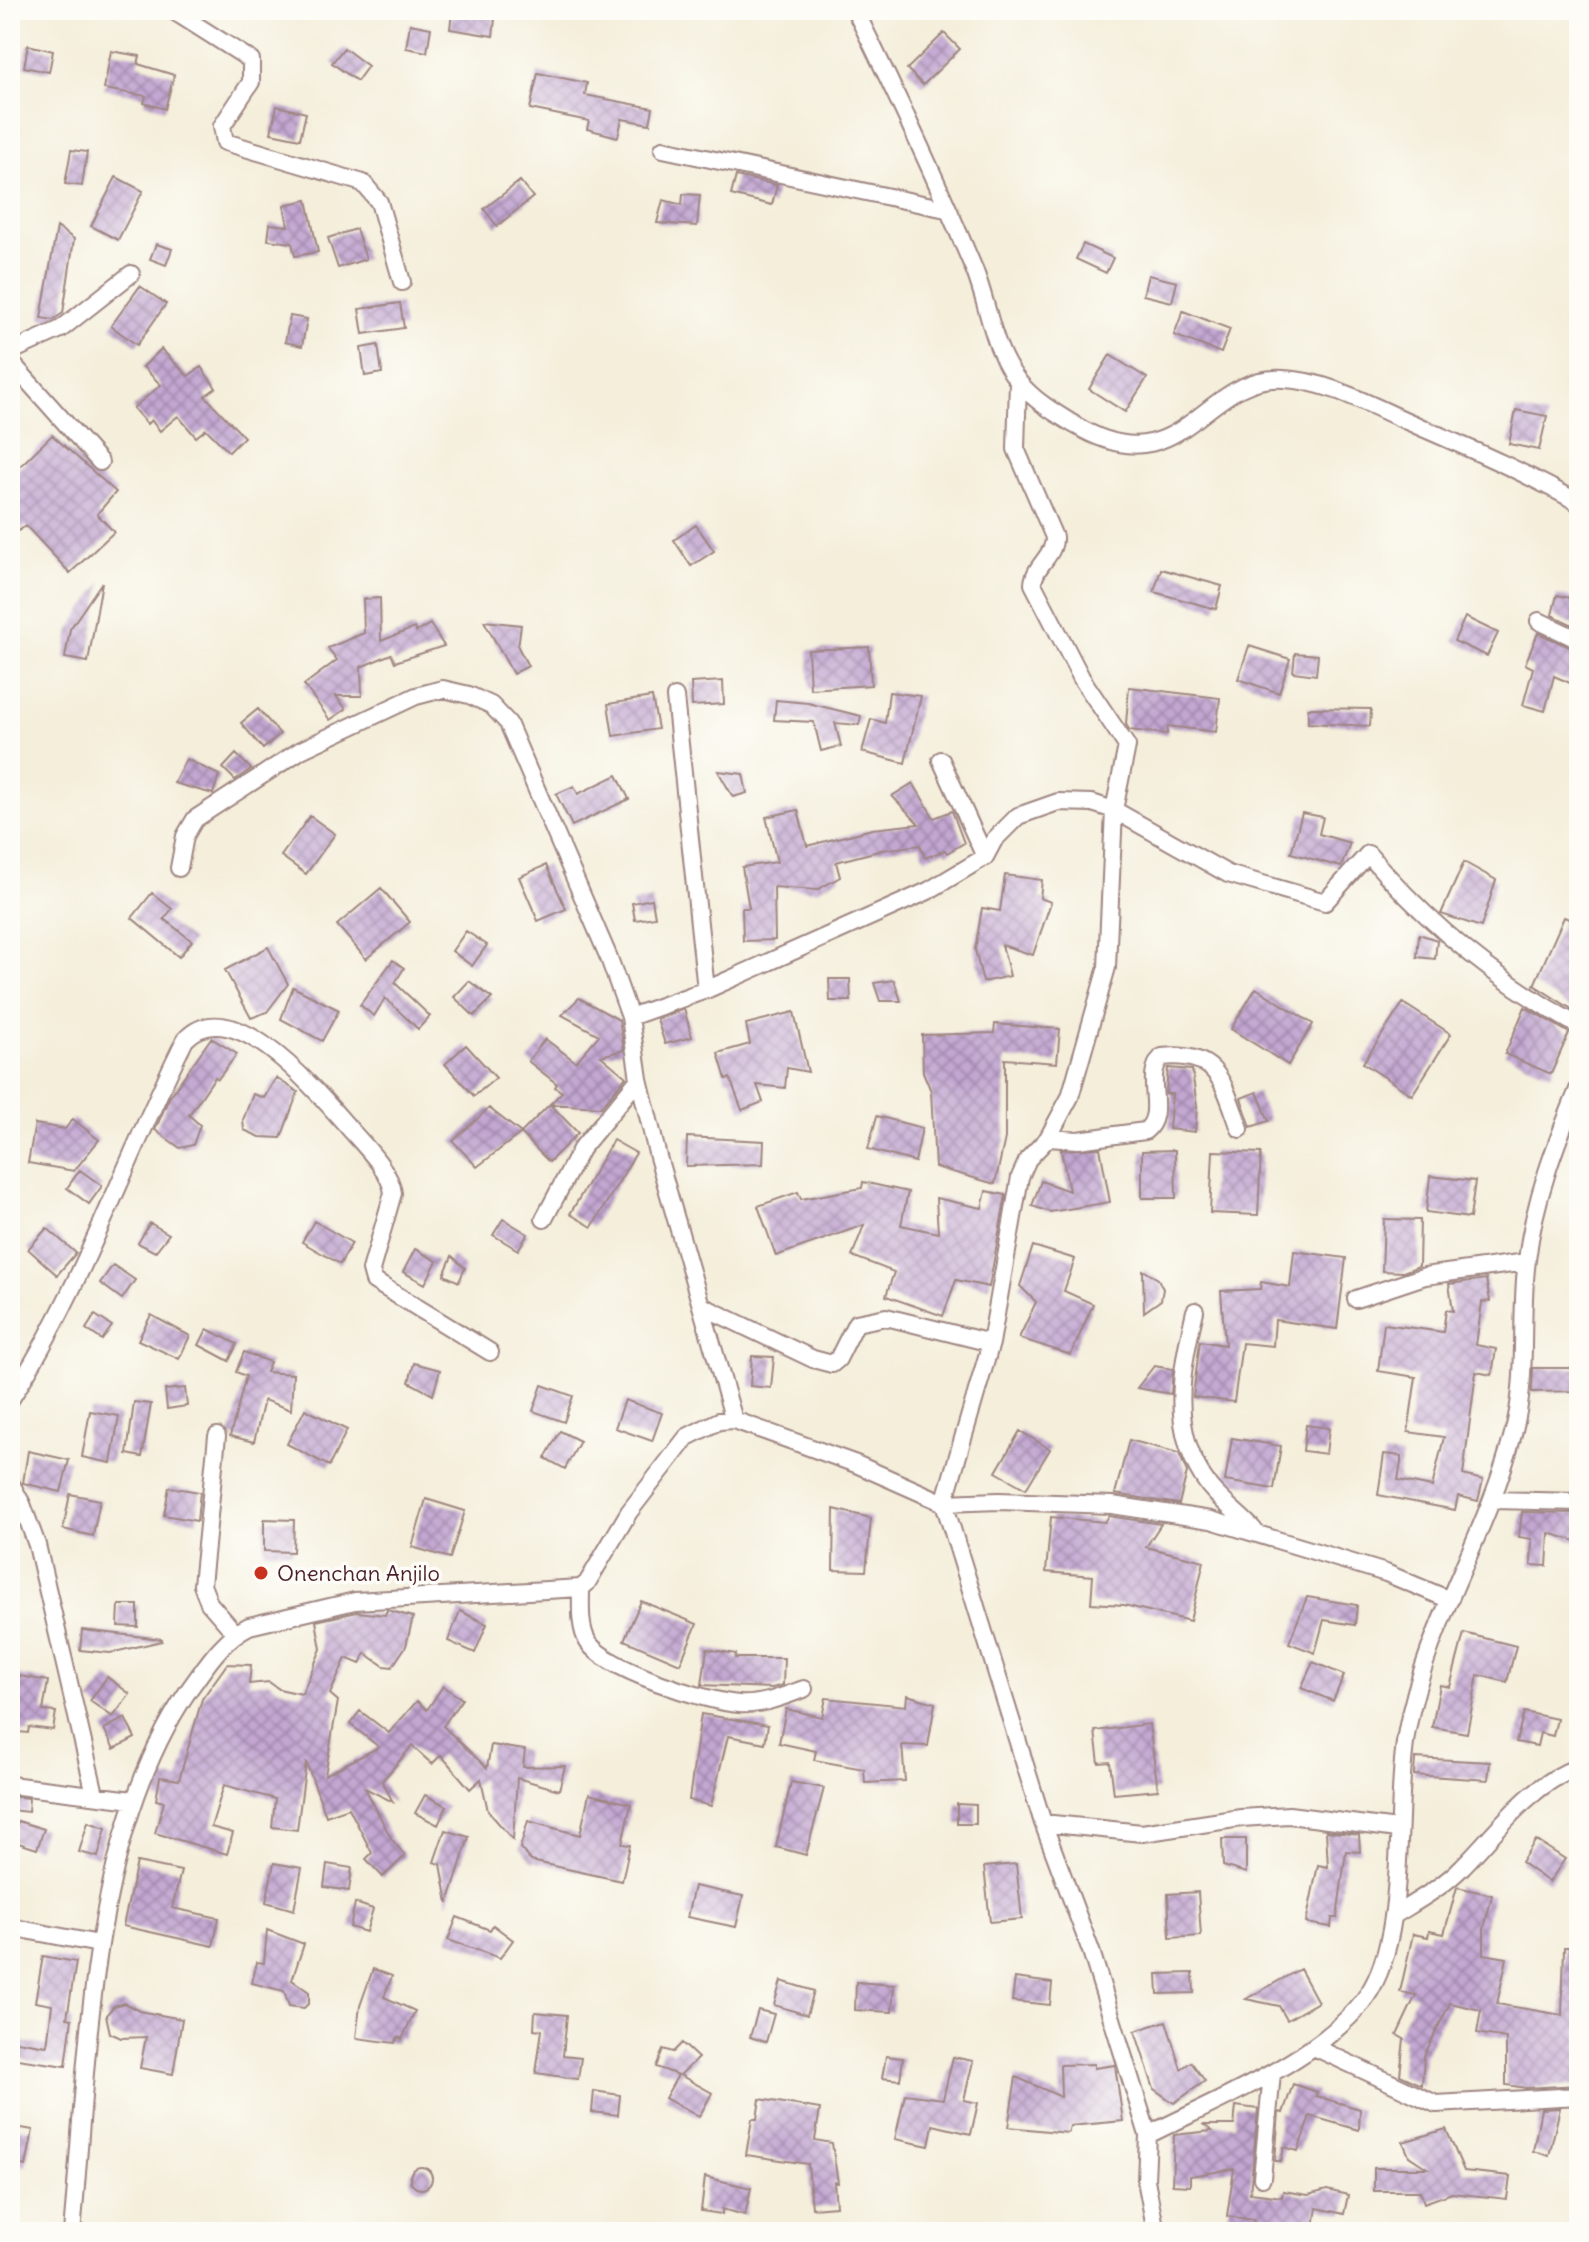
<svg xmlns="http://www.w3.org/2000/svg" width="1589" height="2242" viewBox="0 0 1589 2242" font-family="Delius,sans-serif">
  <defs>
    <pattern id="building-cross-hatch" width="8" height="8" patternUnits="userSpaceOnUse" patternTransform="scale(2)"><rect width="8" height="8" fill="#c3a7d2"/><path d="M0 0l8 8M0 8l8-8" fill="none" stroke="#a087ab"/></pattern>
  </defs>
  <rect width="100%" height="100%" fill="#fdfcf7"/>
  <filter id="ink" filterUnits="userSpaceOnUse"><feTurbulence type="fractalNoise" baseFrequency=".0125" numOctaves="2"/><feDisplacementMap in="SourceGraphic" scale="16" xChannelSelector="R" yChannelSelector="G"/><feConvolveMatrix kernelMatrix="1 2 1 2 8 2 1 2 1" color-interpolation-filters="sRGB"/></filter>
  <filter id="wash" filterUnits="userSpaceOnUse"><feTurbulence type="fractalNoise" baseFrequency=".006" numOctaves="4" result="noise"/><feDisplacementMap in="SourceGraphic" scale="32" xChannelSelector="R" yChannelSelector="G"/><feGaussianBlur stdDeviation="1.8" result="paint"/><feColorMatrix in="noise" values="0 0 0 0 0 0 0 0 0 0 0 0 0 0 0 0 0 1.4 0 .05"/><feComposite in="paint" operator="in"/></filter>
  <g filter="url(#wash)">
    <rect width="100%" height="100%" fill="#f4eeda"/>
    <g id="blocks">
      <path fill="url(#building-cross-hatch)" d="M452 12 495 19 493 36 450 29Z
        M410 24 431 28 427 52 406 48Z
        M944 33 960 49 923 85 907 69Z
        M28 45 53 51 49 72 24 67Z
        M344 48 368 66 357 81 332 63Z
        M111 51 140 56 138 64 174 75 165 109 144 103 146 96 104 89Z
        M538 73 587 83 585 95 653 108 650 124 622 119 618 137 587 129 589 121 530 109Z
        M277 106 306 113 300 139 271 133Z
        M71 150 87 152 82 186 65 184Z
        M736 176 777 185 772 205 731 195Z
        M116 177 143 191 118 240 91 226Z
        M520 181 533 197 497 226 484 209Z
        M683 194 700 195 697 226 657 223 663 200 682 205Z
        M307 200 318 252 295 256 292 243 268 240 270 224 288 226 284 205Z
        M57 227 74 239 63 313 53 320 41 318Z
        M356 229 366 259 338 268 328 238Z
        M156 244 172 249 166 265 150 259Z
        M1083 244 1113 258 1106 273 1076 259Z
        M1148 275 1177 282 1172 302 1143 295Z
        M140 286 166 304 137 345 111 326Z
        M400 303 404 328 363 334 359 309Z
        M1183 311 1230 329 1221 353 1174 335Z
        M290 316 307 319 302 346 285 342Z
        M378 345 382 373 365 376 361 348Z
        M161 349 188 376 201 367 216 388 205 396 244 437 229 452 206 429 196 437 178 416 160 431 151 420 147 424 133 408 161 385 143 367Z
        M1110 355 1147 378 1125 412 1089 389Z
        M1516 410 1547 416 1539 450 1509 444Z
        M52 435 116 492 97 514 114 532 70 573 26 526 10 536V476Z
        M696 525 714 551 691 566 674 540Z
        M1161 569 1222 586 1216 609 1154 592Z
        M102 582 88 662 65 658 70 629Z
        M1557 595 1579 600V628L1552 615Z
        M380 598 381 641 414 628 416 632 430 624 444 646 395 662 391 654 361 667 362 696H336L346 709 330 720 304 685 337 660 328 648 364 633 363 599Z
        M1465 617 1498 633 1487 656 1454 641Z
        M484 621 521 625 518 647 528 666 513 674Z
        M1538 633 1579 651V687L1554 676 1545 711 1523 705 1533 668 1525 664Z
        M1249 646 1290 659 1279 693 1238 679Z
        M869 647 871 685 810 689 808 650Z
        M1295 653 1318 655 1316 675 1293 672Z
        M723 681 724 704 692 706 691 683Z
        M1129 687 1220 698 1216 732 1168 726 1167 734 1129 730 1126 724Z
        M889 692 921 696 905 763 862 752 871 719 885 723Z
        M652 697 658 729 613 736 608 704Z
        M776 700 808 703 861 716 859 725 835 723 841 746 821 751 814 722 774 720Z
        M1308 708 1371 709 1370 726 1308 723Z
        M258 709 280 734 263 749 241 723Z
        M236 754 251 769 235 780 223 768Z
        M186 759 219 775 213 794 174 783Z
        M718 771 743 774 747 793 733 797Z
        M617 775 629 799 572 826 556 794 574 786 578 794Z
        M913 783 934 818 952 811 964 843 947 853 945 850 925 858 920 845 882 850 836 862 840 877 817 890 774 887 775 940 743 941 742 908H749L742 867 777 862 766 817 798 810 807 846 872 829 919 824 892 796Z
        M1302 813 1323 817 1319 834 1350 843 1341 867 1291 853Z
        M310 816 335 834 306 874 281 856Z
        M1464 862 1496 880 1481 927 1441 914Z
        M546 865 566 909 538 921 519 877Z
        M1005 875 1042 880 1040 898 1051 902 1033 955 1002 945 1010 976 983 982 975 950 982 908 1000 911Z
        M381 888 410 922 366 959 337 925Z
        M152 893 172 909 164 919 192 941 179 957 132 918Z
        M652 899 655 917 635 920 632 903Z
        M1564 917 1579 923 1578 1013 1534 985Z
        M466 931 487 945 472 966 452 951Z
        M1419 934 1437 940 1435 959 1417 957Z
        M268 947 288 984 267 1012 251 1018 225 970Z
        M393 960 404 968 395 983 430 1016 418 1029 385 998 374 1016 360 1005Z
        M829 979H850L851 1001H830Z
        M894 980 901 1001H880L874 983Z
        M469 981 492 998 474 1016 454 997Z
        M293 987 339 1010 322 1041 281 1019Z
        M1256 988 1313 1024 1288 1065 1231 1029Z
        M579 998 619 1020 624 1050 601 1056 626 1077 601 1107 550 1104 562 1092 555 1087 557 1084 528 1061 545 1039 576 1062 599 1035 562 1015Z
        M1403 1003 1451 1034 1412 1095 1363 1063Z
        M1525 1007 1569 1033 1551 1074 1505 1054Z
        M684 1009 692 1037 665 1044 657 1019Z
        M794 1012 808 1072 787 1068 785 1088 757 1085 763 1102 742 1110 730 1078 726 1079 718 1053 750 1044 746 1024Z
        M995 1024 1060 1029 1057 1063 1005 1059V1138L995 1184 935 1167 931 1091 923 1072 922 1035 994 1033Z
        M211 1038 237 1054 218 1079 215 1077 189 1115 200 1125 193 1145 180 1148 155 1130 169 1098Z
        M466 1045 496 1078 474 1096 445 1064Z
        M1168 1068 1192 1070 1197 1107 1195 1132 1169 1129 1172 1094H1166Z
        M276 1078 298 1092 281 1138 260 1137 244 1130 243 1120 253 1094 264 1098Z
        M1257 1092 1269 1121 1251 1127 1241 1098Z
        M550 1104 578 1133 549 1162 521 1133Z
        M489 1108 521 1133 477 1167 453 1141Z
        M877 1116 922 1128 915 1162 868 1149Z
        M73 1119 99 1140 74 1171 28 1163 35 1124 65 1129Z
        M687 1137 764 1141 763 1164 686 1166Z
        M613 1140 636 1153 592 1227 570 1214Z
        M1100 1148 1110 1202 1050 1212 1032 1206 1041 1181 1069 1191 1061 1150Z
        M1175 1150 1176 1198H1142V1151Z
        M1213 1151 1261 1153 1258 1215 1210 1213Z
        M80 1170 102 1186 89 1204 67 1188Z
        M1430 1176 1475 1181 1470 1218 1426 1212Z
        M863 1182 908 1192 901 1225 938 1233 936 1198 982 1208 986 1191 1006 1195 989 1287 956 1280 943 1316 886 1296 894 1272 852 1256 864 1225 776 1256 758 1206 798 1192 801 1199 862 1188Z
        M503 1219 528 1234 518 1250 493 1235Z
        M1384 1219 1420 1220 1419 1266 1403 1272 1382 1271Z
        M314 1221 352 1243 340 1264 302 1242Z
        M150 1223 169 1234 155 1252 138 1243Z
        M47 1228 76 1253 57 1275 28 1249Z
        M1033 1246 1075 1259 1064 1291 1093 1304 1071 1355 1019 1338 1036 1302 1020 1286Z
        M415 1249 437 1261 425 1284 403 1272Z
        M1294 1251 1346 1258 1337 1329 1275 1320 1273 1346 1242 1343 1234 1402 1193 1397 1200 1341 1225 1345 1221 1291 1260 1289 1261 1282 1290 1287Z
        M452 1256 465 1268 459 1282 444 1275Z
        M113 1265 135 1280 122 1299 100 1283Z
        M1143 1270 1158 1279 1163 1289 1161 1300 1144 1312Z
        M1486 1279 1490 1301 1482 1302 1476 1345 1496 1349 1492 1375 1476 1372 1463 1475 1483 1480 1478 1501 1458 1496 1455 1510 1378 1495 1384 1454 1402 1456 1398 1480 1432 1487 1444 1437 1408 1432 1416 1377 1378 1371 1384 1324 1443 1332 1446 1310 1453 1311 1449 1284Z
        M95 1315 112 1326 102 1340 86 1329Z
        M151 1315 190 1336 179 1359 138 1340Z
        M207 1329 237 1344 229 1361 199 1345Z
        M244 1352 270 1362 266 1372 293 1374 291 1410 264 1400 254 1442 230 1436 246 1376 236 1372Z
        M752 1356 774 1357 771 1388 750 1386Z
        M414 1363 440 1370 433 1395 409 1382Z
        M1154 1366 1173 1369 1171 1394 1137 1388Z
        M1533 1368H1579V1391L1532 1392Z
        M542 1385 573 1396 564 1422 533 1411Z
        M185 1388 187 1406 167 1409 165 1390Z
        M625 1400 662 1413 652 1441 615 1428Z
        M134 1402 151 1404 142 1457 127 1454Z
        M305 1409 347 1430 329 1466 287 1444Z
        M90 1411 119 1416 111 1463 82 1457Z
        M1306 1425 1329 1428 1326 1454 1303 1451Z
        M560 1431 580 1441 565 1469 545 1458Z
        M1020 1431 1050 1449 1026 1489 996 1472Z
        M1232 1438 1281 1446 1274 1489 1225 1481Z
        M1129 1440 1179 1453 1187 1472 1179 1504 1115 1494Z
        M28 1451 69 1460 61 1492 23 1483Z
        M169 1487 200 1492 197 1521 164 1515Z
        M70 1494 100 1500 93 1536 63 1529Z
        M426 1499 465 1511 450 1558 412 1547Z
        M834 1509 871 1518 866 1571 833 1570Z
        M1522 1512 1579 1513V1542L1549 1533 1547 1566 1531 1565 1532 1539 1519 1537Z
        M1109 1516 1161 1524 1146 1547 1204 1561 1190 1621 1124 1605 1091 1603 1093 1576 1046 1572 1051 1517 1105 1522Z
        M264 1519 294 1520 293 1552 264 1551Z
        M1307 1597 1357 1605 1355 1625 1324 1620 1315 1653 1289 1643Z
        M641 1601 697 1624 680 1664 624 1640Z
        M119 1605H138V1627L118 1626Z
        M387 1610 413 1617 406 1646 392 1667 384 1666 365 1653 360 1664 346 1658 330 1694 338 1701 325 1775 379 1747 350 1724 360 1711 389 1733 417 1701 427 1710 443 1686 462 1699 443 1726 487 1768 491 1745 525 1750 523 1767 565 1766 559 1790 517 1778 513 1840 488 1811 481 1779 470 1789 441 1755 432 1764 412 1746 382 1781 393 1802 365 1788 391 1838 405 1856 383 1877 366 1859 372 1853 349 1808 326 1816 306 1762 297 1830 272 1827 275 1799 224 1785 211 1827 233 1833 227 1854 155 1833 164 1802 156 1800 160 1777 179 1780 202 1699 227 1664 251 1665 249 1684 269 1682 279 1689 302 1694 321 1649 316 1621 357 1612 385 1615Z
        M460 1611 487 1624 475 1653 448 1641Z
        M82 1630 162 1639V1641L110 1653 80 1650Z
        M1464 1633 1516 1646 1507 1682 1478 1675 1467 1733 1432 1727 1440 1685 1450 1687Z
        M707 1649 736 1654 735 1658H784L783 1685 772 1688 702 1685Z
        M1313 1662 1344 1675 1333 1701 1301 1688Z
        M14 1675 48 1681 43 1711 56 1712 53 1730 29 1727 28 1733 10 1731Z
        M107 1677 130 1694 113 1717 90 1701Z
        M907 1695 935 1703 928 1746 902 1745 905 1781 865 1783 864 1769 814 1760 816 1751 779 1743 786 1709 822 1717 826 1698 906 1706Z
        M1524 1712 1557 1719 1553 1736 1540 1733 1537 1746 1516 1742Z
        M701 1714 768 1725 765 1743 728 1736 711 1806 689 1800Z
        M125 1718 135 1738 114 1749 104 1729Z
        M1149 1724 1158 1790 1114 1794 1110 1762 1099 1763 1095 1731Z
        M1415 1758 1490 1762 1488 1780 1414 1775Z
        M791 1782 824 1788 806 1855 776 1847Z
        M589 1794 631 1804 622 1844 630 1845 622 1881 531 1861 520 1848 528 1821 580 1835Z
        M425 1795 447 1806 438 1825 415 1813Z
        M10 1796 29 1798 28 1812 10 1810Z
        M957 1804 976 1805V1824H957Z
        M18 1821 44 1829 37 1849 12 1841Z
        M88 1822 106 1828 98 1857 79 1852Z
        M445 1830 469 1837 448 1903 441 1864 434 1862Z
        M1326 1831 1359 1835 1360 1852 1346 1851 1337 1918H1332L1331 1927 1306 1923 1318 1865 1328 1867Z
        M1222 1839H1246V1873L1223 1866Z
        M1536 1840 1565 1859 1549 1882 1521 1862Z
        M137 1862 181 1871 172 1908 219 1918 213 1946 123 1926Z
        M274 1863 302 1868 294 1910 266 1902Z
        M327 1864 352 1868 349 1891 324 1887Z
        M1016 1864 1022 1919 990 1922 984 1867Z
        M694 1886 743 1896 736 1927 687 1917Z
        M1457 1887 1492 1895 1484 1929V1954L1507 1958 1497 2004 1562 2015 1564 1947H1579V2085L1526 2088 1506 2085V2038L1477 2033 1481 2010 1450 2003 1424 2056 1422 2085 1400 2075 1404 2039 1397 2035 1416 1995 1400 1992 1413 1934 1428 1937 1429 1931 1444 1934Z
        M1198 1892 1201 1936 1170 1938 1168 1894Z
        M355 1903 373 1909 366 1932 350 1927Z
        M457 1917 490 1930 493 1925 513 1940 500 1958 448 1940Z
        M267 1930 304 1944 292 1980 309 1992V2003L304 2008 289 2006 284 1991 252 1983 257 1962 264 1963Z
        M43 1956 76 1962 67 2018 72 2019 66 2066 10 2058V2040L47 2046 52 2005 35 2002Z
        M373 1969 392 1976 384 1997 415 2011 402 2039 398 2037 395 2043 356 2038 360 2006Z
        M1300 1969 1318 2002 1287 2020 1279 2006 1246 1999Z
        M1193 1973 1194 1993 1158 1994 1157 1974Z
        M1015 1978 1052 1983 1050 2005 1012 2001Z
        M781 1981 814 1991 807 2015 774 2005Z
        M856 1982 894 1985 892 2012 855 2010Z
        M124 2003 139 2011 182 2019 173 2074 140 2068 146 2037 121 2038 110 2033 106 2015 114 2006Z
        M758 2010 774 2014 766 2042 750 2037Z
        M535 2012 567 2015 563 2056 581 2058 578 2079 536 2073 542 2030 534 2029Z
        M1166 2021 1181 2069 1191 2062 1205 2081 1174 2103 1154 2089 1135 2031Z
        M682 2043 698 2058 680 2075 712 2093 699 2117 665 2098 678 2075 656 2067 663 2049 673 2052Z
        M886 2056 903 2058 900 2080 882 2078Z
        M953 2057 973 2061 964 2100 978 2103 971 2134 933 2125 929 2146 895 2139 905 2094 943 2099Z
        M1094 2064V2068L1115 2065 1123 2121 1070 2126 1068 2133 1008 2127 1016 2077 1061 2097 1060 2065Z
        M1293 2084 1317 2092 1316 2096 1360 2109 1359 2130 1310 2116 1298 2151 1284 2147 1281 2161H1275L1279 2112 1283 2113Z
        M594 2091 620 2095 618 2115 592 2112Z
        M760 2099 820 2109 815 2140 832 2143 838 2183 834 2182 836 2206 812 2208 808 2164 746 2155 752 2119H757Z
        M1236 2106 1258 2109 1250 2193 1282 2197 1283 2191 1308 2195 1327 2190 1348 2195 1344 2214 1317 2208 1313 2232H1252L1254 2220 1227 2216 1234 2169 1190 2176V2186L1172 2185 1174 2135 1212 2131 1204 2125H1234Z
        M1560 2108 1549 2156 1533 2151 1541 2109Z
        M10 2126 33 2130 26 2166 10 2163Z
        M1446 2129 1464 2171 1510 2176 1507 2199 1452 2193 1424 2203 1420 2191H1374V2168H1427L1409 2156 1403 2142Z
        M410 2178a11 11 0 1 1 22 0a11 11 0 1 1-22 0Z
        M705 2177 751 2188 745 2215 722 2209V2214L701 2211Z"/>
    </g>
  </g>
  <g filter="url(#ink)">
    <use href="#blocks" fill-opacity="0" stroke="#9f8682" stroke-width="2"/>
    <g fill="none" stroke-linecap="round" stroke-linejoin="round">
      <g stroke="#9f8682" stroke-width="20">
        <path id="street" d="M172 10 251 60V82L222 126 225 142 363 183 379 202 402 282
          M855 10C897 95 937 181 974 269 989 306 992 349 1018 381 1033 400 1055 413 1075 425 1183 490 1202 373 1284 379 1328 381 1370 405 1409 422 1466 447 1525 472 1579 503
          M663 149 946 209
          M10 352 61 329 131 274
          M10 361 100 462
          M1018 382 1016 449 1054 537C1055 556 1034 565 1033 584L1082 679 1127 746 1114 810 1107 967 1070 1097 1048 1138 1028 1159 1020 1177 991 1343 944 1503 1043 1823 1091 1951 1148 2135 1146 2180 1156 2232
          M1539 621 1579 640
          M675 697 706 990
          M941 760 985 857
          M179 868 185 836 195 819 301 750 416 696 443 689 469 695 491 705 508 723 609 958 630 1017 639 1079 658 1157 734 1420
          M630 1017 706 990 928 891 985 857 994 840 1018 816 1058 802 1092 803 1114 810 1228 874 1325 902 1368 854C1429 925 1498 982 1579 1026
          M1048 1138 1078 1140 1145 1131C1168 1113 1142 1077 1162 1057 1219 1051 1223 1083 1240 1129
          M544 1219 581 1149 639 1079
          M1356 1299 1425 1276 1526 1262
          M702 1306 813 1359 832 1364 838 1359 856 1323 886 1317 991 1343
          M1195 1311C1181 1371 1168 1431 1209 1486 1222 1502 1240 1515 1254 1530
          M10 1400C83 1288 125 1158 185 1040 232 988 318 1093 348 1127 362 1143 391 1171 393 1193L371 1270 374 1281 490 1352
          M217 1436 202 1585 209 1603 235 1633
          M10 1482 22 1504 37 1545 95 1794
          M1494 1500 1579 1502
          M581 1588C581 1604 579 1628 588 1642 605 1669 706 1702 739 1704 761 1706 784 1696 804 1689
          M10 1785 133 1800
          M1043 1823 1142 1833 1241 1818 1289 1815 1397 1829
          M1393 1916C1417 1901 1443 1887 1463 1866 1500 1829 1528 1785 1579 1767
          M10 1927 99 1944
          M1314 2047 1436 2104 1579 2096
          M1148 2135C1215 2101 1322 2059 1366 1997 1410 1935 1393 1805 1407 1730 1426 1626 1487 1536 1513 1434 1529 1376 1519 1319 1527 1260 1534 1200 1556 1143 1579 1087
          M1262 2178 1272 2073
          M72 2232C89 2055 88 1824 198 1677 212 1657 227 1637 249 1626L355 1601 581 1588 587 1583 629 1512 687 1437 719 1421 734 1420 856 1464 944 1503 999 1501 1112 1505 1211 1520 1386 1573 1450 1600"/>
      </g>
      <use href="#street" stroke="#fff" stroke-width="16"/>
    </g>
  </g>
  <circle fill="#c8321e" stroke="#fdfcf7" stroke-width="3" cx="261" cy="1573" r="8"/>
  <g text-anchor="middle" dominant-baseline="central" stroke-width="7" stroke-linejoin="round" paint-order="stroke">
    <g font-size="22" fill="#4a1f2b" stroke="#fdfcf7" text-anchor="start">
      <text x="277" y="1573">Onenchan Anjilo</text>
    </g>
  </g>
  <rect width="1589" height="2242" fill="none" stroke="#fdfcf7" stroke-width="40"/>
</svg>
